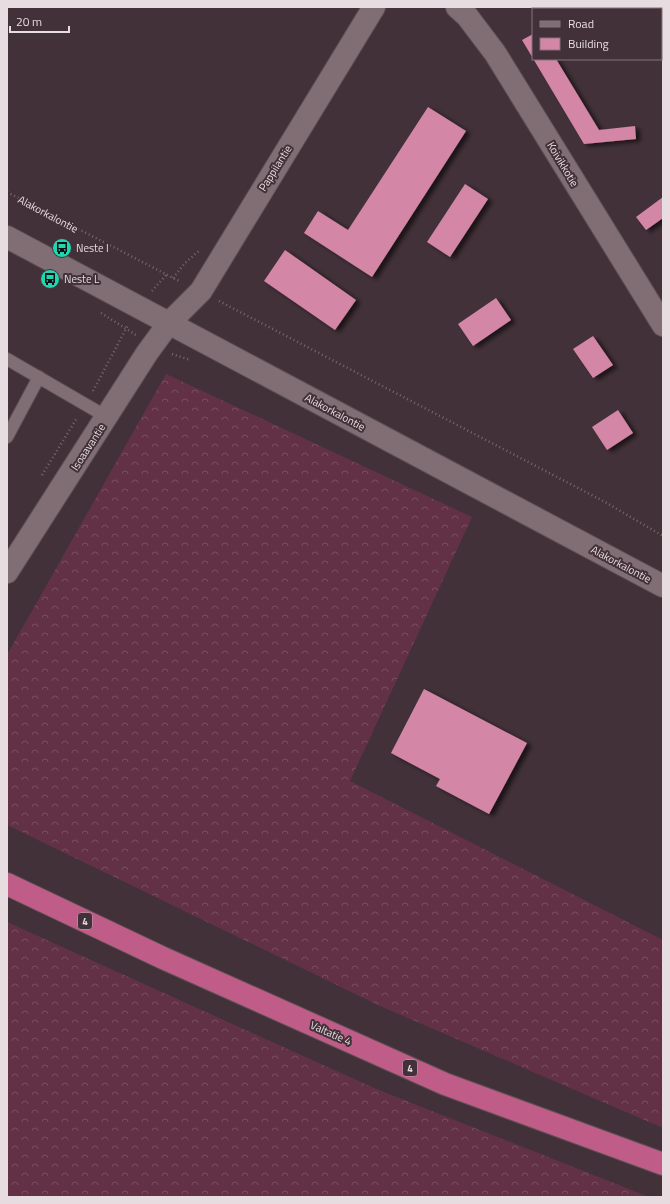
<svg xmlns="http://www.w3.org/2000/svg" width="670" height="1204" viewBox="0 0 670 1204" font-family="'Titillium Web',sans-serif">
  <defs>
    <pattern id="forest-crowns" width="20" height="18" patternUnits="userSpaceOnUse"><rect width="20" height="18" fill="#623146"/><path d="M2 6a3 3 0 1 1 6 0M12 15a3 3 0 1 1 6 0" fill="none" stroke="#784e60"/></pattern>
    <filter id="shadow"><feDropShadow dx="4.5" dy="2.5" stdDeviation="2" flood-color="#0009"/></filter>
  </defs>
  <rect width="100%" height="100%" fill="#423138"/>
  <path fill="url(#forest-crowns)" d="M166 374 472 517 350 781 663 940V1128L380 1006 7 825V655Z
    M7 922 374 1088 649 1197H7Z"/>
  <path fill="#d386a5" filter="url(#shadow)" d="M621 7H663V20H661V9H621Z
    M533 34V59H556L599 130 635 126 636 139 584 144 522 40Z
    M428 107 466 131 372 277 304 233 318 211 348 230Z
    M465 184 488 199 450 257 427 242Z
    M663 197V218L646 230 636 217Z
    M285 250 356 300 335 330 264 281Z
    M496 298 511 320 473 346 458 324Z
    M593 336 613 365 593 378 573 349Z
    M618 410 633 433 607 450 592 427Z
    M424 689 527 743 489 814 436 786 440 779 391 753Z"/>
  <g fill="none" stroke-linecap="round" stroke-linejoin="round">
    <g stroke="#5d5055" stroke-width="14">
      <path id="lane" d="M7 359 107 417
        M7 437 39 377"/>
    </g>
    <g stroke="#5d5055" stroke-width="24">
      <path id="street" d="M457 7 467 16 495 53 663 325"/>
    </g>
    <g stroke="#5d5055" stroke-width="24">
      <path id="secondary" d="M7 237 663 586
        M7 572 147 353 169 323 201 291 374 7"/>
    </g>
    <g stroke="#5d5055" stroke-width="24">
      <path id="highway" d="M7 884 163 958 445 1084 663 1164"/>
    </g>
    <path stroke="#78696f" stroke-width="2.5" stroke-dasharray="1 3" stroke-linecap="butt" d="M7 192 181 282
      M173 278 185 263 200 250
      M152 291 166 275
      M219 301 605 502 663 536
      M101 313 136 335
      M172 354 190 360
      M93 391 128 325
      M42 475 77 418"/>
    <use href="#lane" stroke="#816e75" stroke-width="12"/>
    <use href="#street" stroke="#816e75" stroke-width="22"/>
    <use href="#secondary" stroke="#816e75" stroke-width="22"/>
    <use href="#highway" stroke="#bf5c88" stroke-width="22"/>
  </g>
  <defs>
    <g id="bus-disc" transform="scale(1)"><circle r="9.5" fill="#20d5b0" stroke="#423138"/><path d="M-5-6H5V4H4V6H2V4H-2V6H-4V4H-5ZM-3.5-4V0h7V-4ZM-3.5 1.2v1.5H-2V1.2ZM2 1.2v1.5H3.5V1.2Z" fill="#111"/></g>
  </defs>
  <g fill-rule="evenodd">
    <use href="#bus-disc" x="62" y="248"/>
    <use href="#bus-disc" x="50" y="279"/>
  </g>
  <g text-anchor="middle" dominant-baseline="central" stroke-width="4" stroke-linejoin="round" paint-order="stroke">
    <g fill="#423138" stroke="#b6a9ae" stroke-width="1">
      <rect x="78" y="913" width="14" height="16" rx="3"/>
      <rect x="403" y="1060" width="14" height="16" rx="3"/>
    </g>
    <g font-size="10" font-weight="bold" fill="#e7dce0">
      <text x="85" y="921">4</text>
      <text x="410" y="1068">4</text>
    </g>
    <g font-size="11" fill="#e7dce0" stroke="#423138">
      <text transform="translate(563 164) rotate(59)">Koivikkotie</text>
      <text transform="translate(275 168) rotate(-58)">Pappilantie</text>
      <text transform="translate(48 214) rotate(28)">Alakorkalontie</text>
      <text transform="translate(335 412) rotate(28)">Alakorkalontie</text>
      <text transform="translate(88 447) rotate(-57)">Isoaavantie</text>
      <text transform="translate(621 564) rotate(28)">Alakorkalontie</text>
      <text transform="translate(331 1033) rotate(24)">Valtatie 4</text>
    </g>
    <g font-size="11" fill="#e7dce0" stroke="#423138" text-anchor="start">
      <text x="76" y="248">Neste I</text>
      <text x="64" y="279">Neste L</text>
    </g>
  </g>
  <rect width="670" height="1204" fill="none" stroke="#e7dce0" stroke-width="16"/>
  <rect x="532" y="8" width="130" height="52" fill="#423138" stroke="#84757b"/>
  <rect x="540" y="21" width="20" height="6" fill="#816e75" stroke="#84757b"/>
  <text x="568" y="28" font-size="12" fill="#e7dce0">Road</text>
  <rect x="540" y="38" width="20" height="12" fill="#d386a5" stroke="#84757b"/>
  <text x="568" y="48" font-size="12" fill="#e7dce0">Building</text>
  <path d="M10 26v6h59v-6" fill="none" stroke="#e7dce0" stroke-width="2"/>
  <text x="16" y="26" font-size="12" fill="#e7dce0" stroke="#423138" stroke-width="3" paint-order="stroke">20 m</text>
</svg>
